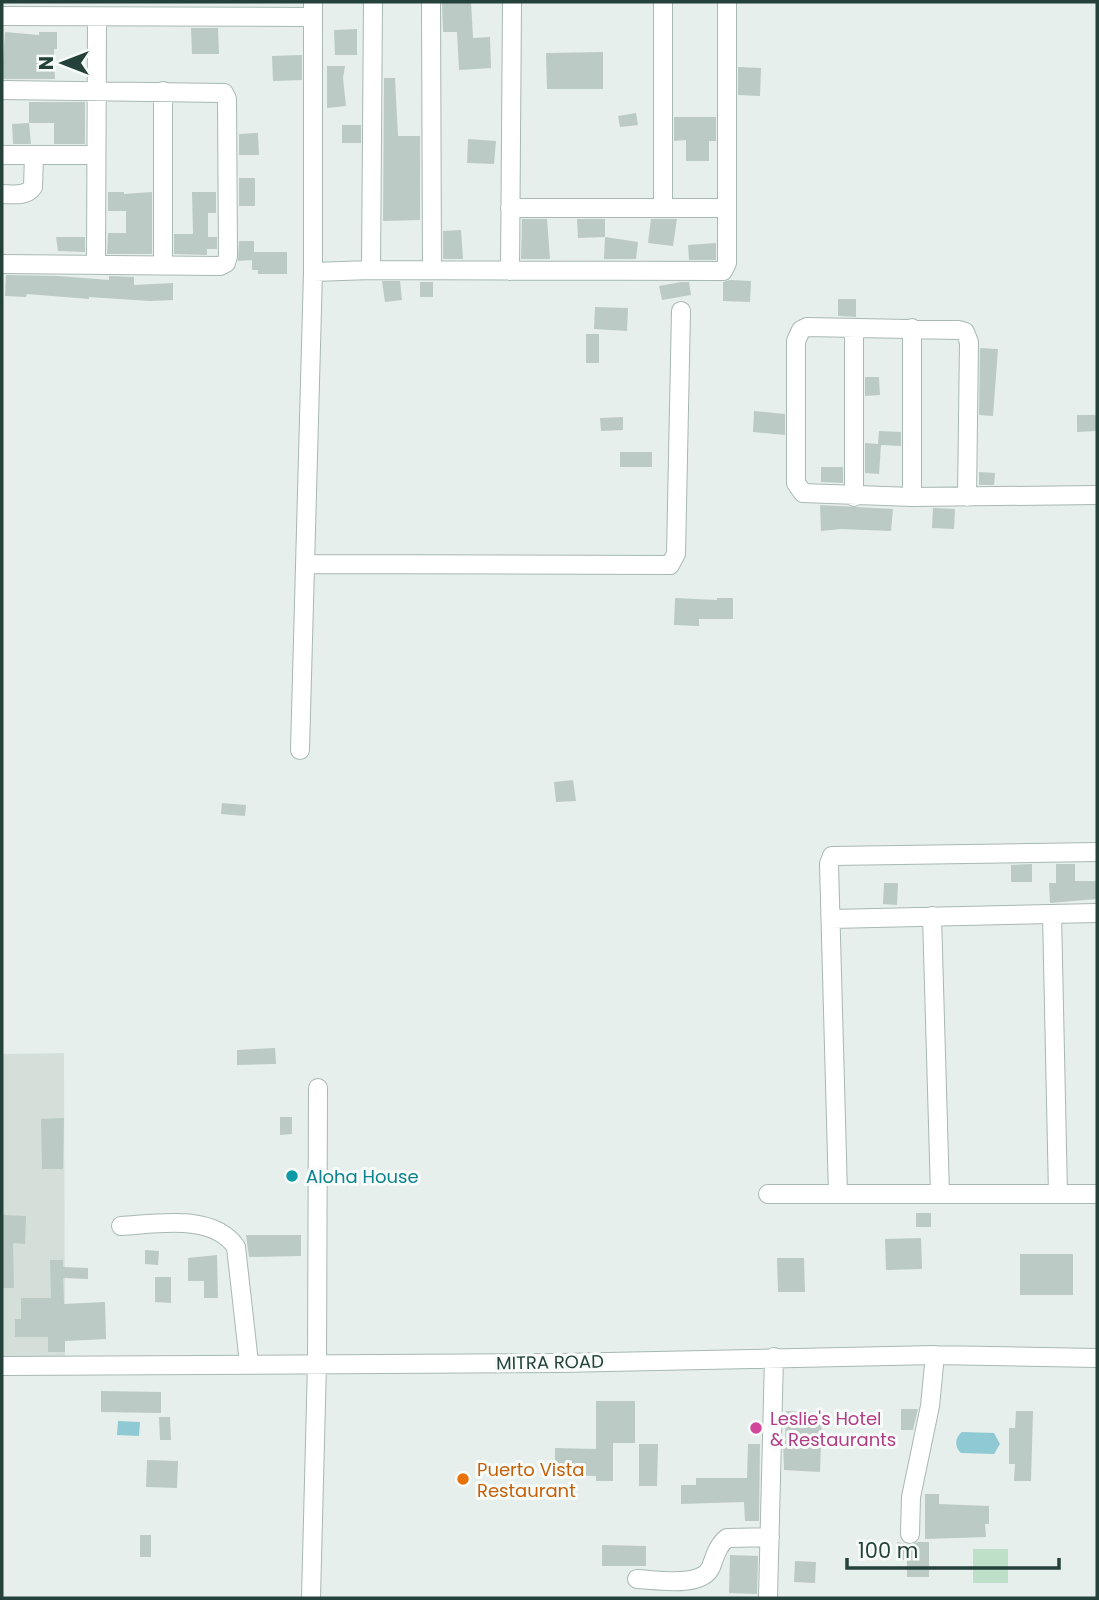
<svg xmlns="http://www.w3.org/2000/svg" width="1099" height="1600" viewBox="0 0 1099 1600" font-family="Poppins,sans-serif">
  <rect width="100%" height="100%" fill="#e6efeb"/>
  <path fill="#d4dfda" d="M64 1053 65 1361H2V1054Z"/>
  <path fill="#bfe0c8" d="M973 1549H1008V1583H973Z"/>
  <path fill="#8ec9d4" d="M118 1421 140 1422 139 1436 117 1435Z
    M962 1432 994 1433 1000 1444 994 1454 961 1453C954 1447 955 1437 962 1432Z"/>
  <path fill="#bbcac4" d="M442 2H471L473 38 490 37 491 68 459 70 457 32H443Z
    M191 28H218L219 54H192Z
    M357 29V55H335L334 30Z
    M5 32 39 35V32H57V49H54L55 79H2Z
    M603 52V89H547L546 53Z
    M302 55V80L273 81 272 56Z
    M327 66H345L343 78 346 106 327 108Z
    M738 67 761 68 760 96 738 95Z
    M384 78H395L398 136H420V220L383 221Z
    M29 102H85V144H54V123H29Z
    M636 113 638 125 620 127 618 116Z
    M674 117H716V141H709V161H686V140L674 141Z
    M29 123 31 144H13L12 124Z
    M342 125H361V143H342Z
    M258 133 259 155H239V134Z
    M468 139 496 141 494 164 467 163Z
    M239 178H255V206H239Z
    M108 192H124V194L152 192V254H107L108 233H126V211H108Z
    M192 192H216V213H208V237H217V249H207V255L174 254V234H193Z
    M522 219H547L550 259H521Z
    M577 219H605V237L578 238Z
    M651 219H677L673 246 648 243Z
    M461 230 463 259H443V231Z
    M56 237H85V252L58 251Z
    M605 237 638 242 636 259H604Z
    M239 241H254V252H287V274H258V270H252V260L238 261Z
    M716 243V260H689L688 245Z
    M6 275 58 276 109 280V276L134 277V285L173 283V300L150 301 89 297V299L27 294 26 297 5 296Z
    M730 280 751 281 750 302 723 301V282Z
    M382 281H400L402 300 385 302Z
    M420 282H433V297H420Z
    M681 282H689L691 295 662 300 659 286Z
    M838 299H856V317L838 316Z
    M595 307 628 308 627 331 594 329Z
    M586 334H599V363H586Z
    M980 348 998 349 993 416 979 415Z
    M865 377H879L880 395 865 396Z
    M754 411 785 414V435L753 432Z
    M1077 415H1096V431L1077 432Z
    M623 417V430L601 431 600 418Z
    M879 431 901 432V446L881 445 879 474 865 473V443L878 444Z
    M620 452H652V467H620Z
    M821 467H843V483L821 482Z
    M979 472 995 473 994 485H979Z
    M820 505 893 509 891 531 841 529 821 531Z
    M933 508 955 509 954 529 932 528Z
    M675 598 717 600V598H733V619H699V626L674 625Z
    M573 780 576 801 556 802 554 782Z
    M222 803 246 805 245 816 221 814Z
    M1032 864V882H1011V865Z
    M1056 864H1075V881H1097V899L1050 903 1049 883H1056Z
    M884 883H898L897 905 883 904Z
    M275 1048 276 1064 237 1065V1050Z
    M280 1117H292V1134L280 1135Z
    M64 1118 63 1169H42L41 1119Z
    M916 1213H931V1227H916Z
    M2 1215 26 1216 25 1244 13 1243 14 1288H2Z
    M246 1235H301V1256L249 1257Z
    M921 1238 922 1269 886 1270 885 1239Z
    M145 1250 159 1251 158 1265 145 1264Z
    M1020 1254H1073V1295H1020Z
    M217 1255 218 1298H204V1281H188V1258Z
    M777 1258H804L805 1292H778Z
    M50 1260H63V1267L88 1268V1279L63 1278 64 1304 105 1302 106 1339 65 1341V1352H48V1337H15V1319H21V1298H51Z
    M155 1277H171V1303L155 1302Z
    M101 1391 161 1392V1413L101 1412Z
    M596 1401H635V1443H613V1481H596V1476L555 1475V1448L596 1449Z
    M901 1409H918L913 1430H901Z
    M786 1411 822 1413 820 1472 784 1470 783 1443H785Z
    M1016 1411H1033L1031 1481H1014L1015 1464H1009V1428H1015Z
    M159 1417H170L171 1440H160Z
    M639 1444H658L657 1486H639Z
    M748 1444H760L759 1521H745L744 1502 681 1504V1485H696V1478H747Z
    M147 1460 178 1461 177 1488 146 1487Z
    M925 1494H939V1504L989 1506V1524H985L986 1537 925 1539Z
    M140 1535H151V1557H140Z
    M897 1542 910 1545 918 1542H929V1577H907V1560H897Z
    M602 1545 646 1546V1566H602Z
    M730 1555 758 1556 757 1594 729 1593Z
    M795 1561 816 1562 815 1583 794 1582Z"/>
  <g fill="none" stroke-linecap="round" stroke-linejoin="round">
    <g stroke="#a8b8b2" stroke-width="20">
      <path id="minor" d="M431 2 432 270
        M663 2V207
        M2 16 313 17
        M2 90 224 93 227 99 228 256 226 263 220 266 2 264
        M2 155H96
        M2 194C12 194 26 197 33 187L34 155
        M510 208H727
        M96 265 97 17
        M163 266V91
        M371 270 373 2
        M510 271 512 2
        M313 272 371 270 723 271 727 263V2
        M854 497V328
        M912 497V328
        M967 497 969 342 965 332 959 330 807 327 801 330 796 341V483L803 493 912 497 1097 495
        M305 564 670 565 676 554 681 311
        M300 750 313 272V2
        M1052 914 1058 1194
        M932 916 940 1194
        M831 919 1097 913
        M768 1194H1097
        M838 1194 829 864 832 856 1097 852
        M121 1226C156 1224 213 1213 236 1247L249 1363
        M2 1366 560 1363 935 1355 1097 1358
        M910 1534 911 1497 930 1406 935 1355
        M637 1579C657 1580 702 1588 711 1567 715 1556 718 1545 727 1538L770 1537
        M311 1598 317 1363 318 1088
        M768 1598 774 1357"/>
    </g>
    <use href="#minor" stroke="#fff" stroke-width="18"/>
  </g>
  <circle fill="#0f9aa8" stroke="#f7fbf9" stroke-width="2.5" cx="292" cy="1176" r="7"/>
  <circle fill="#d1479c" stroke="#f7fbf9" stroke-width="2.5" cx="756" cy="1428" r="7"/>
  <circle fill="#e8710a" stroke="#f7fbf9" stroke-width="2.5" cx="463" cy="1479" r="7"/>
  <g text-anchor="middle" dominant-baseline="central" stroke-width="6" stroke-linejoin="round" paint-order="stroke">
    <g font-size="18" fill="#0d838f" stroke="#f7fbf9" text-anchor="start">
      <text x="306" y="1176">Aloha House</text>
    </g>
    <g font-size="18" fill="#24423a" stroke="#f7fbf9">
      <text transform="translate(550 1362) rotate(-1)">MITRA ROAD</text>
    </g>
    <g font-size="18" fill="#b23c85" stroke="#f7fbf9" text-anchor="start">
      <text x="770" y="1418">Leslie's Hotel<tspan x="770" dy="21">&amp; Restaurants</tspan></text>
    </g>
    <g font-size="18" fill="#c56008" stroke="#f7fbf9" text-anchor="start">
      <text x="477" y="1469">Puerto Vista<tspan x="477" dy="21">Restaurant</tspan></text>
    </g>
  </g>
  <rect width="1099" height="1600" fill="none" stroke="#24423a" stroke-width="7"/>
  <g transform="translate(63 63) rotate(270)" stroke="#f7fbf9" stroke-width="5" paint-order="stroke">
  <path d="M0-5L12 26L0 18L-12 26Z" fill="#24423a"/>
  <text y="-10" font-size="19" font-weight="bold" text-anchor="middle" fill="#24423a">N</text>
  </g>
  <path d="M847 1558v10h212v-10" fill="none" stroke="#24423a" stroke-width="3.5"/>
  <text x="858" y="1558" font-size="21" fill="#24423a" stroke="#f7fbf9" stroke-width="5" paint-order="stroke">100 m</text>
</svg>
